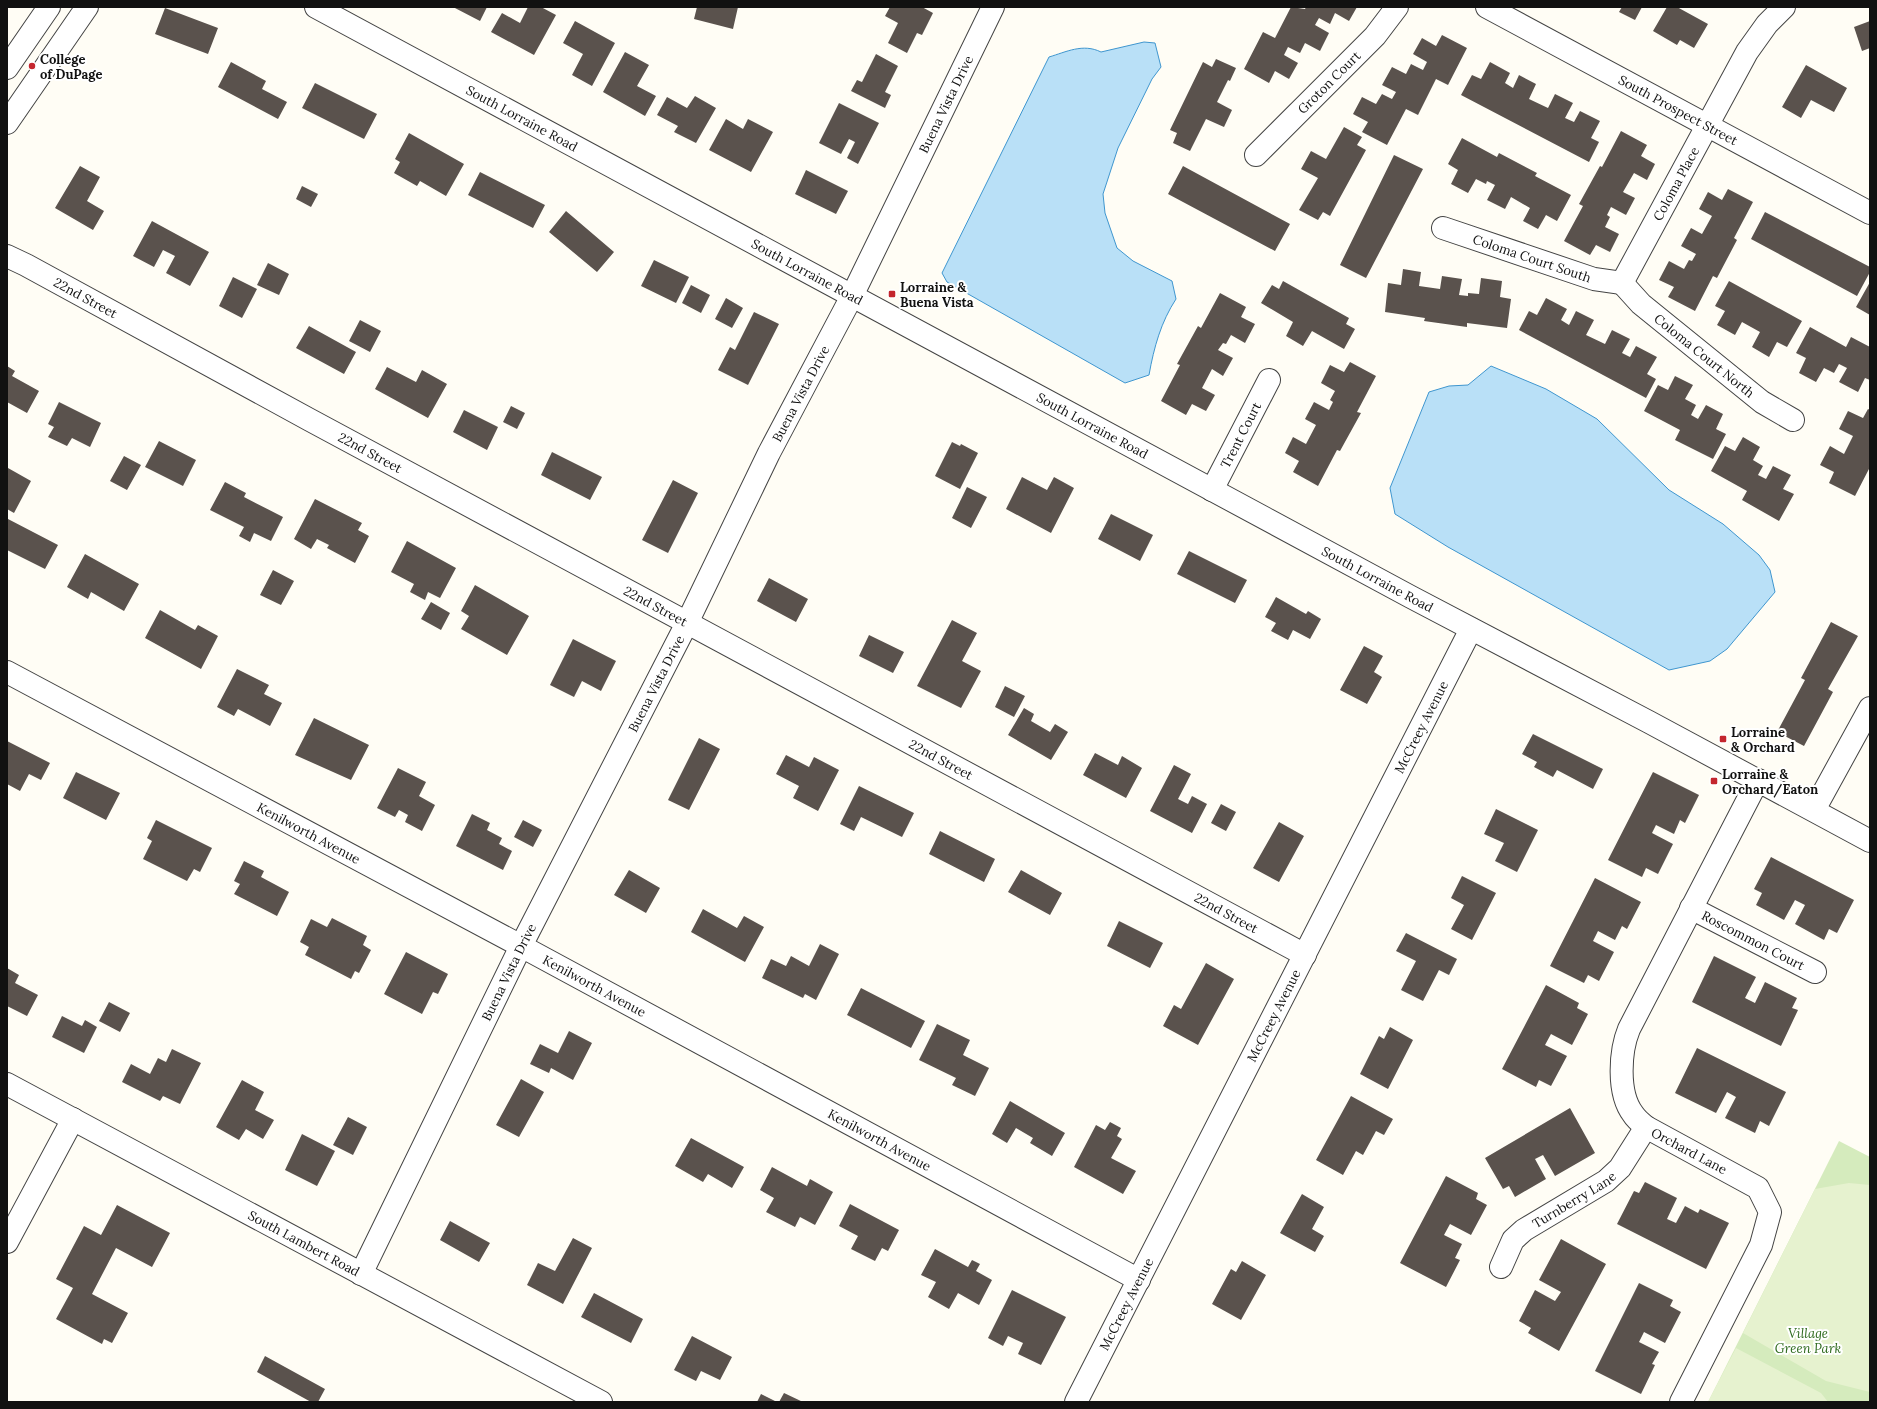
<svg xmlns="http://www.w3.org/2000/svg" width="1877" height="1409" viewBox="0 0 1877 1409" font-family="Lora,serif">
  <rect width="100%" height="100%" fill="#fffdf5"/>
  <path fill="#d5ebbd" d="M1839 1141 1870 1157V1402H1708Z"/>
  <path fill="#e6f2cf" d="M1849 1183 1870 1185V1392L1826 1381 1743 1333 1815 1189Z
    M1736 1348 1821 1393 1828 1402H1708Z"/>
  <path fill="#b9e0f7" stroke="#3f96cf" d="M1144 42 1155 43 1161 67 1152 79 1118 148 1103 194 1105 213 1117 248 1133 261 1172 281 1176 299C1161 322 1154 347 1149 375L1125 383 947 282 942 273 1049 57C1066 52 1083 43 1101 52Z
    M1491 366 1546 389 1597 419 1669 490 1723 524 1759 555 1770 570 1775 592 1727 649 1710 661 1669 670 1448 547 1395 514 1390 488 1429 392 1449 386 1468 385Z"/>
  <path fill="#5a524d" d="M453 7H487L480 21Z
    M528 7H541L556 15 534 55 491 32 502 13 520 23Z
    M697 7H738L733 29 694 19Z
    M890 7H922L933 13 922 35 917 33 907 53 888 43 898 23 885 16Z
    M1291 7 1305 9 1306 7H1357L1349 21 1335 13 1330 24 1319 18 1315 25 1329 33 1320 51 1305 43 1300 53 1288 47 1284 55 1298 63 1289 79 1275 71 1269 83 1244 69 1263 32 1275 38Z
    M1622 7H1642L1635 20 1619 12Z
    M1667 7H1677L1708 24 1694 48 1680 40 1677 45 1653 31Z
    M165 8 218 28 208 54 155 34Z
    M575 21 615 43 592 86 572 75 583 54 563 43Z
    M1870 21V48L1862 51 1854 27Z
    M1442 35 1467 48 1448 85 1436 79 1418 115 1406 109 1387 145 1362 132 1368 122 1353 114 1362 97 1376 104 1382 94 1392 99 1396 92 1382 85 1392 67 1406 74 1411 64 1423 70 1427 62 1413 54 1422 38 1436 46Z
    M625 52 649 65 637 86 656 96 645 116 603 92Z
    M876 54 898 66 885 92 891 95 885 108 851 91 857 80 862 82Z
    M1216 59 1236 68 1230 81 1228 80 1217 102 1232 110 1224 127 1206 119 1190 151 1173 143 1177 133 1170 130 1203 62 1212 67Z
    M231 62 266 81 262 89 287 102 278 119 218 87Z
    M1490 62 1510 73 1505 83 1513 88 1519 75 1536 84 1529 99 1548 108 1555 94 1573 103 1565 118 1574 122 1580 111 1600 121 1591 138 1599 142 1589 162 1461 95 1472 75 1481 79Z
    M1806 65 1847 88 1834 112 1811 100 1801 118 1782 107Z
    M315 83 377 114 364 139 302 108Z
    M695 96 716 108 696 143 674 132 678 126 657 115 667 97 687 108Z
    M839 103 879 123 858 164 847 158 855 142 849 139 841 154 819 143Z
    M726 119 743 129 748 119 773 132 751 172 709 150Z
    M1344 127 1362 137 1357 145 1366 150 1330 216 1323 212 1318 220 1299 210 1318 178 1301 169 1311 151 1326 159Z
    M1621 131 1647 145 1641 156 1655 164 1647 180 1634 173 1623 192 1635 198 1626 215 1611 207 1607 215 1610 217 1605 227 1619 234 1610 252 1596 245 1590 255 1564 241 1583 206 1579 204 1600 166 1602 167Z
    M409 133 464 164 446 196 420 181 417 186 394 173 400 162 395 159Z
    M1462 138 1497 157 1499 153 1537 173 1535 176 1571 195 1557 221 1546 215 1538 229 1523 221 1530 208 1511 197 1505 209 1487 200 1495 185 1487 181 1486 184 1476 179 1468 193 1451 184 1458 170 1448 164Z
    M1394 155 1423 169 1366 278 1340 265Z
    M80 166 100 177 87 201 104 211 93 230 55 208Z
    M1183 166 1290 224 1275 251 1168 194Z
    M806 170 848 191 836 214 795 194Z
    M480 172 545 205 533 228 468 195Z
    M302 186 318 194 311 207 296 199Z
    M1728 189 1753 202 1734 238 1737 240 1717 278 1713 276 1695 311 1668 297 1674 287 1659 280 1669 261 1684 269 1689 260 1692 261 1696 254 1681 246 1691 228 1702 234 1712 216 1699 209 1708 192 1722 200Z
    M566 211 614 252 597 272 549 232Z
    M1765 212 1870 267V272L1857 296 1751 239Z
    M152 221 209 252 190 286 166 273 175 256 163 250 154 267 133 256Z
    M654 260 689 277 676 303 641 286Z
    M268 263 289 274 279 295 257 285Z
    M1403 269 1421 272 1419 286 1440 289 1442 276 1462 279 1459 295 1468 296V293L1479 294 1481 278 1502 281 1500 297 1511 299 1507 328 1467 323V327L1424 321 1425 318 1385 312 1388 283 1401 285Z
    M233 277 257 289 242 318 219 306Z
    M1283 281 1349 318 1346 324 1355 329 1344 349 1312 331 1303 346 1286 336 1293 322 1261 303 1272 285 1279 289Z
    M1729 281 1802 321 1787 347 1777 342 1769 357 1752 347 1760 332 1742 322 1735 335 1717 325 1725 311 1715 306Z
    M1870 282V315L1856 307Z
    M691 285 710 295 701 313 682 303Z
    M1220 293 1246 307 1241 317 1255 324 1245 343 1231 335 1226 344 1223 343 1218 350 1233 358 1223 376 1212 369 1202 388 1215 395 1206 411 1192 404 1186 415 1161 401 1180 365 1177 364 1198 326 1201 328Z
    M726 298 743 308 732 328 715 319Z
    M1546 298 1567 309 1561 320 1569 325 1576 311 1594 320 1586 335 1605 344 1612 330 1630 339 1622 353 1630 357 1636 346 1657 357 1647 374 1656 379 1646 398 1519 330 1529 311 1537 315Z
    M754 312 779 324 748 385 718 370 730 347 735 350Z
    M360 320 381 331 370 352 349 341Z
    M309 326 356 352 344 374 296 348Z
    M1810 327 1846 347 1851 337 1870 347V380L1865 378 1858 392 1839 382 1847 368 1839 364 1834 373 1824 368 1816 382 1799 373 1806 358 1796 353Z
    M1350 362 1376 376 1357 412 1361 413 1340 451 1337 450 1318 486 1293 472 1299 461 1285 453 1293 437 1306 444 1316 425 1305 419 1314 402 1329 410 1333 402 1330 400 1335 391 1321 383 1330 365 1344 372Z
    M7 366 15 371 12 376 39 391 27 413 7 402Z
    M387 367 416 382 422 370 447 384 428 418 375 389Z
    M1675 376 1693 385 1685 399 1696 405 1691 415 1698 419 1706 405 1723 414 1716 429 1726 434 1713 459 1675 440 1680 430 1644 411 1658 385 1668 390Z
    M59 402 101 423 90 447 72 438 67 446 48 437 54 427 48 424Z
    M511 406 525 413 517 429 503 422Z
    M1868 409 1870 410V467L1855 496 1829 483 1834 472 1820 465 1830 446 1844 454 1853 436 1839 429 1848 411 1863 418Z
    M464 410 498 427 487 450 453 432Z
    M1743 437 1760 447 1753 460 1763 466 1758 475 1766 479 1773 466 1791 475 1783 489 1794 494 1779 521 1742 500 1747 491 1711 471 1725 446 1735 451Z
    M159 441 196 460 183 486 145 467Z
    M952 442 960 446 961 444 978 453 960 489 935 476Z
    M552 452 602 477 590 500 541 475Z
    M124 456 141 465 127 490 110 481Z
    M8 468 31 481 14 513 7 509Z
    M1022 477 1047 490 1054 477 1074 488 1051 533 1006 509Z
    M673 480 698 493 668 553 642 540Z
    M225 482 246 493 244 497 283 517 271 541 254 533 250 542 239 536 244 527 210 510Z
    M967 487 987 497 971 528 952 518Z
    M315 499 362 523 358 530 369 536 355 563 327 548 329 545 317 539 311 549 294 539Z
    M1111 514 1153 535 1140 561 1098 539Z
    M8 519 58 545 45 569 7 550Z
    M407 541 456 568 440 598 428 592 425 600 410 592 414 584 391 572Z
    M1189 551 1247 580 1235 603 1177 574Z
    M85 554 139 584 124 611 91 592 88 599 67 587Z
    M273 570 294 581 281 605 260 595Z
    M769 578 808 599 796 622 757 601Z
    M475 585 529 616 507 655 461 629 469 616 461 611Z
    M1276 597 1306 614 1308 611 1321 619 1310 639 1293 630 1288 640 1271 631 1276 623 1265 617Z
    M431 602 450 613 441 630 421 619Z
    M160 610 195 630 198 625 218 636 201 669 145 638Z
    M952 620 977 633 962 661 981 671 961 708 917 686Z
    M1831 622 1858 636 1828 689 1833 692 1804 746 1777 732 1805 680 1801 678Z
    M869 635 904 652 893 673 859 656Z
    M573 639 616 661 601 691 582 681 574 697 550 685Z
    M1364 646 1383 656 1374 672 1382 677 1367 704 1340 690Z
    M237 669 269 685 264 694 282 703 270 726 238 709 234 716 217 707Z
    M1005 686 1025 696 1014 717 995 707Z
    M1024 708 1034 714 1031 721 1050 732 1055 724 1068 732 1051 760 1008 735Z
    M314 718 369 745 351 780 295 755Z
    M1533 734 1603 769 1593 789 1557 770 1553 777 1534 767 1537 762 1522 754Z
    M699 738 720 749 689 810 668 800Z
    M7 741 50 763 41 780 29 774 20 791 7 784Z
    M1095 753 1118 765 1122 756 1142 768 1126 798 1083 775Z
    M786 755 809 767 814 757 839 770 818 811 793 798 799 786 776 774Z
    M1174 765 1191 774 1178 799 1188 804 1192 796 1207 804 1192 833 1150 811Z
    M398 768 426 782 419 796 435 805 422 831 405 822 408 815 399 810 395 817 377 808Z
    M76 772 120 793 106 820 63 798Z
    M1653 772 1699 795 1685 823 1680 820 1674 834 1656 825 1652 833 1673 844 1658 874 1646 868 1642 877 1608 860Z
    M859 786 914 813 902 837 861 817 854 831 840 824Z
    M1221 804 1236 812 1226 831 1211 823Z
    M1496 809 1538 830 1517 872 1495 861 1504 843 1484 834Z
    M472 814 490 823 487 830 502 838 499 844 512 851 503 870 456 846Z
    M156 820 212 848 200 872 194 869 187 881 143 859 152 841 147 838Z
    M523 820 542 830 533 847 514 837Z
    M1279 822 1304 836 1279 882 1253 868Z
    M940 831 995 859 984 882 929 854Z
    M1771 857 1854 900 1837 933 1829 929 1824 940 1795 924 1805 905 1795 900 1784 920 1756 905 1762 893 1754 889Z
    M244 861 264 871 261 877 289 892 277 916 234 894 240 884 234 881Z
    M629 870 660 888 646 913 614 895Z
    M1021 870 1062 893 1050 915 1008 892Z
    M1462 876 1496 893 1472 940 1451 929 1464 905 1451 898Z
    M1595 878 1641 902 1627 929 1622 926 1615 940 1598 931 1593 941 1614 952 1599 981 1588 975 1584 983 1550 966Z
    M703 909 737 928 744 916 764 927 745 962 691 932Z
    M332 918 367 936 363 945 371 950 359 973 355 971 351 979 305 955 309 947 300 942 311 919 327 927Z
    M1119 921 1163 943 1150 968 1107 946Z
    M1406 933 1457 959 1449 975 1439 970 1423 1001 1401 990 1416 961 1396 951Z
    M820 944 839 954 816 1000 805 994 803 998 762 978 771 959 786 966 791 956 809 966Z
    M406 952 448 974 438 994 433 992 422 1014 384 994Z
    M1714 956 1756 977 1745 998 1755 1003 1765 982 1797 998 1792 1008 1798 1010 1781 1046 1692 1002Z
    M1206 963 1234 979 1198 1045 1163 1026 1174 1005 1181 1009Z
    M7 968 19 975 15 983 38 995 27 1016 7 1006Z
    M1546 985 1579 1003 1577 1008 1588 1014 1572 1045 1551 1034 1545 1045 1567 1056 1551 1086 1539 1080 1536 1087 1502 1069Z
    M861 988 925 1021 911 1048 847 1015Z
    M109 1002 130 1013 120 1032 99 1021Z
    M62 1016 82 1026 85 1020 97 1027 84 1053 52 1037Z
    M937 1024 970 1040 963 1055 989 1068 975 1096 952 1085 956 1078 919 1060Z
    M1390 1027 1413 1040 1388 1089 1360 1074 1379 1036 1384 1039Z
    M569 1031 592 1043 573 1080 551 1068 549 1073 530 1064 540 1044 558 1053Z
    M1697 1048 1786 1092 1769 1126 1760 1121 1755 1133 1725 1118 1736 1097 1727 1092 1716 1113 1675 1093Z
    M172 1049 201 1063 180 1104 163 1096 160 1101 122 1082 131 1064 150 1074 158 1058 166 1062Z
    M521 1079 544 1092 519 1137 496 1125Z
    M242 1080 264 1092 255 1110 274 1120 263 1139 246 1129 239 1140 216 1127Z
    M1351 1096 1393 1119 1384 1135 1376 1131 1363 1155 1356 1151 1343 1175 1316 1160Z
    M1010 1101 1065 1133 1052 1156 1030 1143 1033 1138 1016 1128 1007 1143 992 1134Z
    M1570 1108 1595 1153 1555 1176 1543 1155 1535 1159 1546 1179 1515 1197 1509 1186 1503 1189 1485 1158Z
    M348 1117 367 1127 353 1155 333 1145Z
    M1110 1122 1121 1128 1117 1136 1122 1139 1111 1158 1136 1171 1123 1194 1074 1167 1096 1125 1105 1130Z
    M302 1134 335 1151 317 1186 285 1170Z
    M691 1138 744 1167 732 1188 708 1174 703 1182 675 1166Z
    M772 1167 807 1186 810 1179 833 1192 815 1225 800 1217 795 1227 766 1212 774 1198 760 1190Z
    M1446 1176 1478 1193 1476 1199 1487 1205 1471 1235 1450 1224 1444 1235 1462 1244 1455 1258 1460 1260 1446 1287 1400 1263Z
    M1645 1182 1677 1198 1667 1219 1676 1223 1685 1206 1698 1213 1700 1209 1729 1223 1706 1269 1617 1224 1634 1191 1639 1193Z
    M1302 1194 1324 1207 1312 1229 1324 1236 1315 1252 1280 1233Z
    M850 1204 899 1230 888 1251 882 1248 875 1261 851 1249 858 1236 839 1226Z
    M117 1205 170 1233 152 1267 116 1248 92 1294 128 1313 112 1343 104 1339 102 1344 56 1319 73 1288 56 1279 84 1226 101 1235Z
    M450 1221 490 1243 479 1262 440 1240Z
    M573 1238 592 1248 563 1304 527 1285 538 1263 555 1271Z
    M1561 1239 1606 1264 1559 1351 1528 1333 1531 1328 1519 1321 1535 1290 1555 1301 1561 1292 1539 1280Z
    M935 1249 968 1267 972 1260 980 1264 976 1271 992 1280 979 1305 958 1293 949 1309 928 1297 936 1282 921 1275Z
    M1242 1261 1266 1275 1241 1320 1212 1304 1231 1269 1236 1272Z
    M1639 1283 1673 1300 1670 1306 1681 1312 1665 1343 1644 1332 1639 1342 1659 1352 1652 1364 1655 1365 1641 1394 1595 1371Z
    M1012 1290 1066 1317 1041 1365 1018 1354 1023 1343 1008 1336 1003 1346 988 1338Z
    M594 1293 643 1319 631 1343 581 1317Z
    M692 1336 732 1357 720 1380 701 1371 696 1381 674 1370Z
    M265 1356 325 1389 318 1402H311L257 1372Z
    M784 1393 803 1402H779Z
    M761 1394 777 1402H757Z"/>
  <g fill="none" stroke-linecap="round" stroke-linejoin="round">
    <g stroke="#444" stroke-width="24">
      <g id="street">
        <path id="s1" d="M316 7 1411 597 1649 722 1870 841"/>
        <path id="s2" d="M1487 7 1870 213"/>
        <path d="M7 68 49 7"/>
        <path d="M7 123 87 7"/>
        <path id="s3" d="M1256 155 1375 36 1397 7"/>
        <path id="s4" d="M1443 228 1594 279 1622 283"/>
        <path id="s5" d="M7 256 26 265 310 420 1305 955"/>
        <path id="s6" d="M1622 283 1747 52 1767 24 1784 7"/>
        <path id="s7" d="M1622 283 1641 304 1762 402 1793 420"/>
        <path id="s8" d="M1212 490 1269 380"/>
        <path id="s9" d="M7 672 521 946 1139 1280"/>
        <path d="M1814 810 1870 708"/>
        <path id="s10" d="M1691 908 1815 972"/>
        <path id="s11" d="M7 1084 601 1402"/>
        <path d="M7 1242 73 1119"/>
        <path id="s12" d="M1501 1267 1513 1240 1524 1230 1606 1181 1620 1168 1646 1127"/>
        <path id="s13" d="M361 1274 521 946 687 623 769 453 852 296 993 7"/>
        <path id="s14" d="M1076 1402 1471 629"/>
        <path d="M1681 1402 1761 1245 1770 1212 1758 1188 1646 1127C1641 1123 1636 1119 1633 1114 1617 1093 1620 1051 1629 1029L1758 780"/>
      </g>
    </g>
    <use href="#street" stroke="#fff" stroke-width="22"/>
  </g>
  <g fill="#c4262e" stroke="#fff" stroke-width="1.5">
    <circle cx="32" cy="66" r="4"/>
    <rect x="888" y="290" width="8" height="8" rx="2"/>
    <rect x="1719" y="735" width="8" height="8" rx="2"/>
    <rect x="1710" y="777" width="8" height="8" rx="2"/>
  </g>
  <g text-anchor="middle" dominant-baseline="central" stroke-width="4" stroke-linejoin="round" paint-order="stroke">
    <g font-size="13" font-weight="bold" fill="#111" stroke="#fff" text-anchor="start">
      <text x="40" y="59">College<tspan x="40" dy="15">of DuPage</tspan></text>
      <text x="900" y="287">Lorraine &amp;<tspan x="900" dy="15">Buena Vista</tspan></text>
      <text x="1731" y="732">Lorraine<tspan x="1731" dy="15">&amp; Orchard</tspan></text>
      <text x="1722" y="774">Lorraine &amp;<tspan x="1722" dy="15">Orchard/Eaton</tspan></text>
    </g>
    <g font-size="13" fill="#111" stroke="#fff">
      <text stroke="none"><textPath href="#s3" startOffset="103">Groton Court</textPath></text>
      <text stroke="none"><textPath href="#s13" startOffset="1308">Buena Vista Drive</textPath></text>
      <text stroke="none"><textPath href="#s2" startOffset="217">South Prospect Street</textPath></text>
      <text stroke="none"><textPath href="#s1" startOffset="234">South Lorraine Road</textPath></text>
      <text stroke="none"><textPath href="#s6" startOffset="113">Coloma Place</textPath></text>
      <text stroke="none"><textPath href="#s4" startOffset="94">Coloma Court South</textPath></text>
      <text stroke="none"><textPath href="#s1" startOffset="558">South Lorraine Road</textPath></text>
      <text stroke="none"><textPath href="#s5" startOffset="89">22nd Street</textPath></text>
      <text stroke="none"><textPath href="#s7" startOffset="110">Coloma Court North</textPath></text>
      <text stroke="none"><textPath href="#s13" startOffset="984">Buena Vista Drive</textPath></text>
      <text stroke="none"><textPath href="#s1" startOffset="882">South Lorraine Road</textPath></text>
      <text stroke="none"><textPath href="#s8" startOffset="62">Trent Court</textPath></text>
      <text stroke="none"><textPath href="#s5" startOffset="413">22nd Street</textPath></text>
      <text stroke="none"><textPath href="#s1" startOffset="1206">South Lorraine Road</textPath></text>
      <text stroke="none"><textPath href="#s5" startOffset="737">22nd Street</textPath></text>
      <text stroke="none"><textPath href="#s13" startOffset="660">Buena Vista Drive</textPath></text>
      <text stroke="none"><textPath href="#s14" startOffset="758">McCreey Avenue</textPath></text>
      <text stroke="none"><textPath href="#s5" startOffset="1061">22nd Street</textPath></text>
      <text stroke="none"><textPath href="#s9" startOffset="342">Kenilworth Avenue</textPath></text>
      <text stroke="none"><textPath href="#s5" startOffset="1385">22nd Street</textPath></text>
      <text stroke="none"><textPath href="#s10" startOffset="70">Roscommon Court</textPath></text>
      <text stroke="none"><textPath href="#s13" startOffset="336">Buena Vista Drive</textPath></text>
      <text stroke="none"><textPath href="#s9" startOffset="666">Kenilworth Avenue</textPath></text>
      <text stroke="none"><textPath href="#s14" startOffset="434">McCreey Avenue</textPath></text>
      <text stroke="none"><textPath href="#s9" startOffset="990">Kenilworth Avenue</textPath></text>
      <text transform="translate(1689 1151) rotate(28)">Orchard Lane</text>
      <text stroke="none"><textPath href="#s12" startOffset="103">Turnberry Lane</textPath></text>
      <text stroke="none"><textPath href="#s11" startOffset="337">South Lambert Road</textPath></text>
      <text stroke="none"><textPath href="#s14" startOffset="110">McCreey Avenue</textPath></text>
    </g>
    <g font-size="13" font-style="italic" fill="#2f6b1f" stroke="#fff">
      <text x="1808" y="1333">Village<tspan x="1808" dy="15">Green Park</tspan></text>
    </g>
  </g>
  <rect width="1877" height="1409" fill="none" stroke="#111111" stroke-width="16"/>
</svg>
